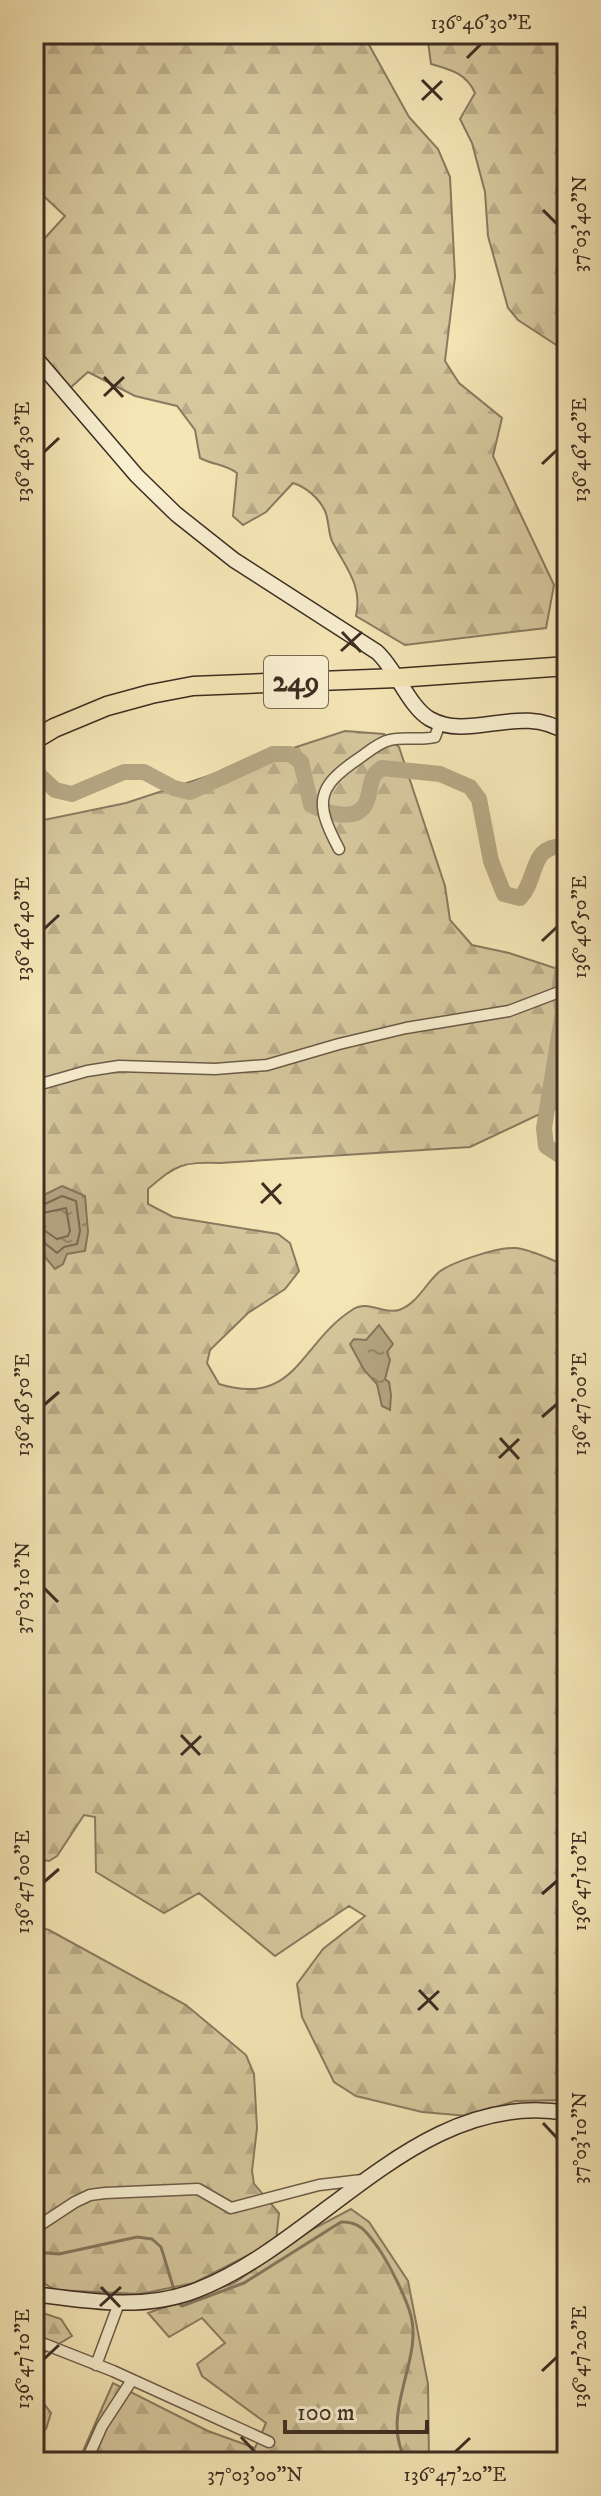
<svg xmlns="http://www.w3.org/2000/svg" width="601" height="2496" viewBox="0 0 601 2496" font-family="'IM FELL DW Pica',serif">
  <defs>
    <pattern id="forest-firs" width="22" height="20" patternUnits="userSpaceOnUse" patternTransform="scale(2)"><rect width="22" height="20" fill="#d6c79d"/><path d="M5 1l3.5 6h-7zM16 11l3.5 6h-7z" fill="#b9ab87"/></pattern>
    <pattern id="water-ripples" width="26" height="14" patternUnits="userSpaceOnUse" patternTransform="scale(2)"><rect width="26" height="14" fill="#b6a784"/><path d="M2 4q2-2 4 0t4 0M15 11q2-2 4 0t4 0" fill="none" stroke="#95886c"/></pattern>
  </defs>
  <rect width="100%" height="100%" fill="#f5e6b6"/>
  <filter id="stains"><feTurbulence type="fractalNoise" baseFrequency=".0025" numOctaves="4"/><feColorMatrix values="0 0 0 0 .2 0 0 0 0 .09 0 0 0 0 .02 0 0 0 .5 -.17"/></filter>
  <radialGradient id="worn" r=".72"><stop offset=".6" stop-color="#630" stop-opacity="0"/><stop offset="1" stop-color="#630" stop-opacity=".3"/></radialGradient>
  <path fill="url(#forest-firs)" stroke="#8a7a60" stroke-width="2" d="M34 34H363L409 117 438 149 450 177 455 277 445 361 459 383 502 418 493 456 554 585 546 628 405 645 356 616C363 585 345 567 332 541 328 532 329 520 325 511 319 498 306 487 293 483L266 512 243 525 233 516 237 473C225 464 213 465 200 458L195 430 177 406 135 396 88 372 70 388 34 344V250L65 216 34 187Z
    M427 34H567V352L518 320 508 308 488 236 485 192 472 143 460 119 475 93C466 73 451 70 431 64Z
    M345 731 384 734 399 747 445 886 450 920 472 945 509 953 567 972V1105L544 1112 470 1147 220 1163C182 1162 177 1164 148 1189V1204L173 1217 278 1234 290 1243 299 1271 285 1289 248 1313 210 1350 207 1363 219 1384C296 1408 300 1343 352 1310 368 1299 383 1315 399 1310 417 1304 426 1283 439 1272 452 1262 498 1247 515 1248 531 1249 551 1260 567 1266V2100L515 2101 468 2116 422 2112 356 2096 334 2082 302 2017 297 1984 323 1949 365 1916 349 1906 275 1956 199 1893 164 1913 96 1872 95 1817 84 1815 57 1856 49 1861 34 1858V822L126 803Z
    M34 1926 49 1930 186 2005 246 2055 254 2074 257 2128 252 2171 254 2184 279 2213 276 2241 194 2283 140 2294 55 2290 34 2277 38 2211 34 2209Z
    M351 2209 369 2222 408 2281 428 2384 429 2462H94L83 2451 113 2383 208 2431 255 2448 266 2423 202 2376 197 2364 225 2343 202 2318 169 2337 148 2313 234 2283 313 2229Z
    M34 2310 61 2319 72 2336 34 2359Z
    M34 2391 51 2413 46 2429 34 2432Z"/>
  <path fill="url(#water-ripples)" stroke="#86765d" stroke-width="2" d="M62 1186 85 1196 88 1232 85 1251 67 1254 63 1264 55 1269 34 1244V1197L42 1196Z
    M379 1325 393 1344 387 1352 390 1360 385 1379 389 1382 391 1395 390 1410 382 1406 377 1384 364 1370 350 1344 354 1339 366 1340Z"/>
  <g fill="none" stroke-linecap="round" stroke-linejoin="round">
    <path stroke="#7a6a54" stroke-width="2" d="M34 1205 45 1204 62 1196 76 1201 80 1231 77 1244 64 1247 57 1253 41 1240 34 1239
      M34 1215 66 1208 70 1231 68 1236 57 1239 45 1231 34 1229"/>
    <path stroke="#86765d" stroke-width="3" d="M34 611C38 635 42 658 34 682
      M34 2252 59 2254 137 2237 152 2239 161 2247 175 2293
      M178 2303 182 2306 244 2283 341 2222C361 2221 368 2234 379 2249 390 2266 406 2297 411 2316 423 2361 378 2416 407 2462"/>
    <path stroke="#b6a784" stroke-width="16" d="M34 770 55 790 72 794 124 772H144L174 788 190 792 273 754H290L301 762 311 805C326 813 357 823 366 803 372 789 368 776 382 768L440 774 470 787 479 799 491 861 504 894 520 898C539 878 528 844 567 846
      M567 956C560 977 557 990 563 1011L544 1128 546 1146 567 1160"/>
    <g stroke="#6b5b48" stroke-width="13">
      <path id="street" d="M339 849C315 804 315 788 358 759 367 753 379 742 390 740 405 736 420 741 435 737L440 723
        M34 1086 87 1071 119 1066 215 1069 267 1065 339 1044 406 1028 509 1011 567 989
        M34 2229 75 2202 90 2195 105 2193 198 2189 231 2208 319 2185 362 2180
        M34 2340 113 2371 269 2442
        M96 2365 119 2303
        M86 2462 102 2426 132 2380"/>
    </g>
    <g stroke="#3d2d23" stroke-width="17">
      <path id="secondary" d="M34 356 137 476 176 514 234 560 377 652C396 669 409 707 430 719 471 742 520 702 567 733
        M34 2294C88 2301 144 2311 197 2290 321 2242 420 2088 567 2113"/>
    </g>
    <g stroke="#3d2d23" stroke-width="21">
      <path id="highway" d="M34 740 54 728 107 706 151 694 193 686 397 678 567 666"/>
    </g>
    <use href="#street" stroke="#f8efd0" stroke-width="10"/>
    <use href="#secondary" stroke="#f8efd0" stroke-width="14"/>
    <use href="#highway" stroke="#f5e6b6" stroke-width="18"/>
  </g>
  <path fill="none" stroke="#3d2d23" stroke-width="3" d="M467 58 481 44M422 80 442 100M422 100 442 81M543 210 557 224M104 377 123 397M104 396 124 377M44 452 59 438M542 464 557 450M342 632 361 652M341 651 362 632M44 929 59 915M542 941 557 927M262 1183 281 1204M261 1203 281 1184M44 1405 59 1392M542 1417 557 1404M500 1438 519 1459M499 1458 519 1439M44 1588 58 1602M181 1735 200 1755M181 1755 201 1736M44 1882 59 1869M542 1894 557 1881M419 1990 438 2010M418 2010 439 1991M543 2123 557 2138M101 2287 120 2307M100 2306 121 2287M44 2359 59 2345M542 2371 557 2357M241 2437 255 2452M455 2452 470 2438"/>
  <g text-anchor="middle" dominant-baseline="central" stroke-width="8" stroke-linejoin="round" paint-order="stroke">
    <rect fill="#f8efd0" stroke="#756757" stroke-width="2" x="264" y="656" width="64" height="52" rx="6"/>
    <g font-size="30" font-weight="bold" fill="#3d2d23">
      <text x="296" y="682">249</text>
    </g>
  </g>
  <rect width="601" height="2496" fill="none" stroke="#f5e6b6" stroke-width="88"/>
  <path d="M285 2420v12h142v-12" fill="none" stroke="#3d2d23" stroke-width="4"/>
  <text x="297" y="2420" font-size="24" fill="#3d2d23" stroke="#f8efd0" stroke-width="6" paint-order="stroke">100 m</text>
  <rect x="44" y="44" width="513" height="2408" fill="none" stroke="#3d2d23" stroke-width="3"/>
  <g font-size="20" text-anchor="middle" fill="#3d2d23">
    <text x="481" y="29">136°46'30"E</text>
    <text transform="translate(579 224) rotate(-90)" y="7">37°03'40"N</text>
    <text transform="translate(579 450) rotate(-90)" y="7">136°46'40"E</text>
    <text transform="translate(22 452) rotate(-90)" y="7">136°46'30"E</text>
    <text transform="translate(579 927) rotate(-90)" y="7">136°46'50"E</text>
    <text transform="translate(22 929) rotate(-90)" y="7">136°46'40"E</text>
    <text transform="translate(579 1404) rotate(-90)" y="7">136°47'00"E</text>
    <text transform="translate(22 1405) rotate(-90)" y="7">136°46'50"E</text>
    <text transform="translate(22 1588) rotate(-90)" y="7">37°03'10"N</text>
    <text transform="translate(579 1881) rotate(-90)" y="7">136°47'10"E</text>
    <text transform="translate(22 1882) rotate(-90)" y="7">136°47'00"E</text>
    <text transform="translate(579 2138) rotate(-90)" y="7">37°03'10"N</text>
    <text transform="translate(579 2357) rotate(-90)" y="7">136°47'20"E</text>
    <text transform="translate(22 2359) rotate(-90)" y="7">136°47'10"E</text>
    <text x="255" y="2481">37°03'00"N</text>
    <text x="455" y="2481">136°47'20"E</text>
  </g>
  <rect width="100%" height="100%" filter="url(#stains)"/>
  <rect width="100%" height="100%" fill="url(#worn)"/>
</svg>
